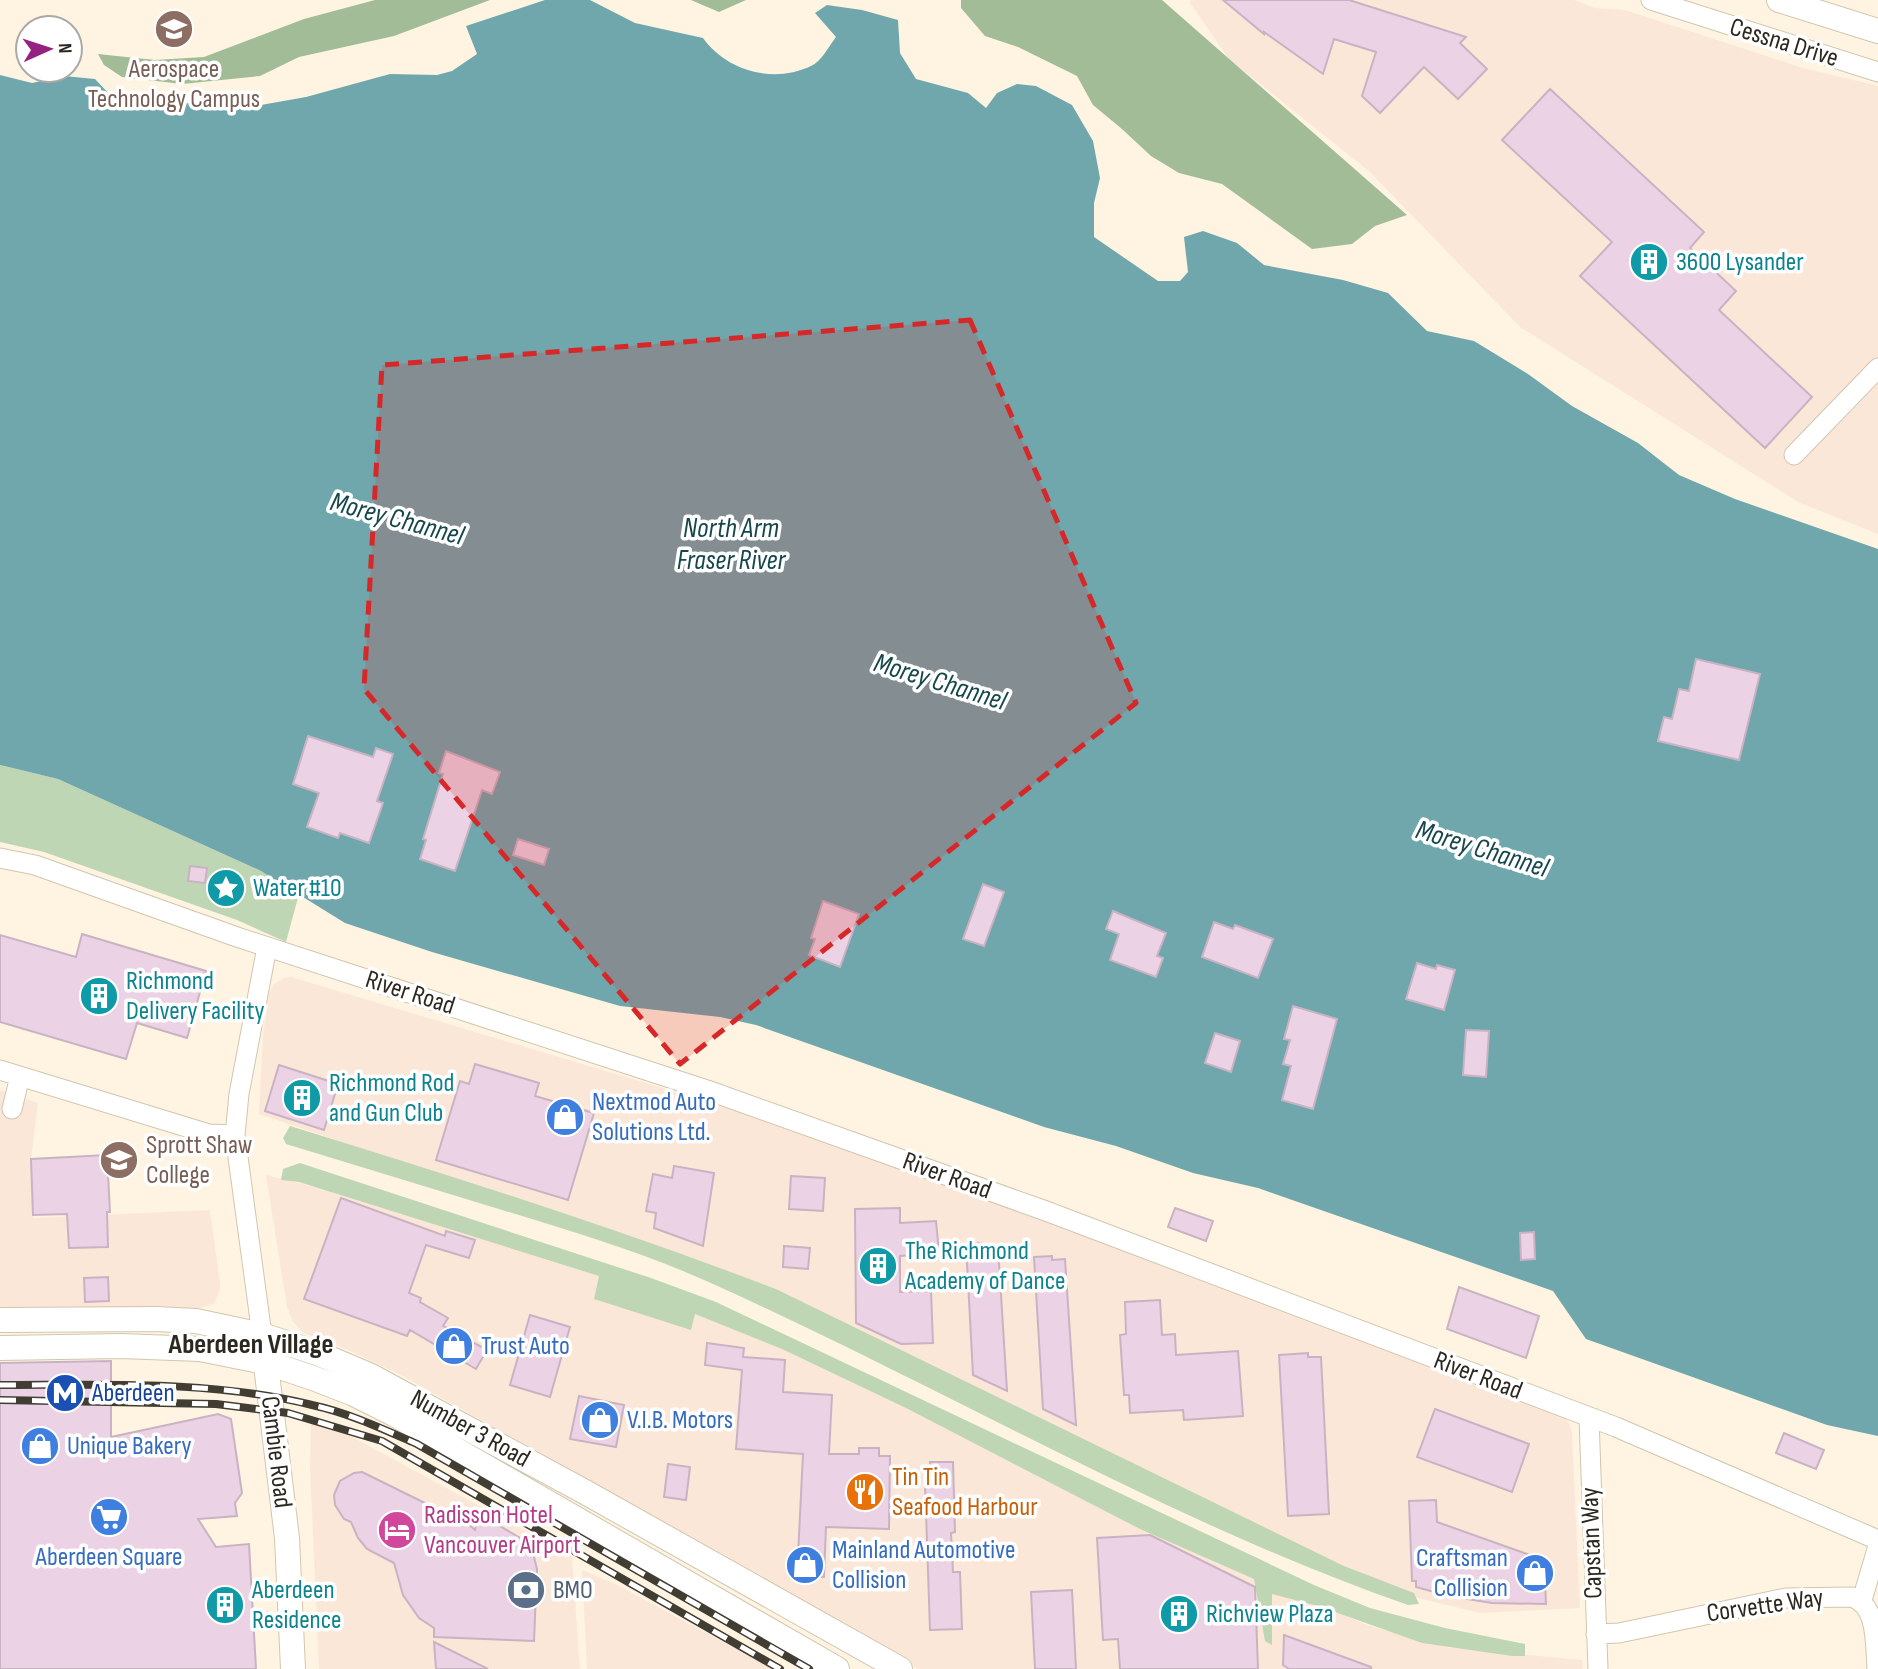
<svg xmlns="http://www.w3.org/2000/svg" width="1878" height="1669" viewBox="0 0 1878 1669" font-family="'Sofia Sans Condensed',sans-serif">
  <rect width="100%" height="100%" fill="#fef4e1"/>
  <path fill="#fbe7d8" d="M1191 0H1574L1595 8 1625 10 1803 68 1878 86V534L1800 503 1520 327 1370 172 1229 59 1190 3Z
    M291 977 706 1101 792 1130 1026 1214 1563 1416 1569 1423 1572 1433 1580 1608 1480 1613 1389 1591 744 1278 259 1114 263 1035 269 993 274 984 284 978Z
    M0 1090 38 1103 31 1159 33 1218 210 1210 220 1283V1290L214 1304 192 1310 0 1311Z
    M266 1175 491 1231 777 1342 1169 1539 1367 1625 1446 1647 1582 1660 1583 1669H918L403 1376 346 1349 304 1333 293 1322 287 1307Z
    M311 1423 347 1434 572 1556 580 1669H319L310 1467Z
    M582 1570 615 1584 774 1669H587Z"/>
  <path fill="#bfd6b4" d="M0 765 58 779 261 871 299 894 286 942 237 920 44 852 0 842Z
    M290 1126C453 1176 616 1228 776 1289L1344 1566 1414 1593 1419 1604 1408 1605C1164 1520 940 1385 704 1280 639 1251 570 1231 502 1210 430 1188 358 1166 286 1144L283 1138Z
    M300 1163 651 1278 716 1302 1314 1585 1370 1608 1445 1628 1525 1644V1656H1512L1422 1643 1318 1606 1272 1594V1645L1265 1641 1254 1579 1140 1529 906 1408 782 1349 695 1314 691 1330 594 1299 599 1276 299 1182 281 1180 283 1169Z"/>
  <path fill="#a2bc97" d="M375 0H490L394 36 299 57 260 76 182 84 122 77 104 65 98 54 155 60 204 57 304 19Z
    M691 0H746L719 12Z
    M961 0H1162L1407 215 1375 226 1352 244 1312 249 1222 184 1179 173 1151 156 1122 129 1093 105 1077 76 1018 47 985 36 961 8Z"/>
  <path fill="#70a7ac" d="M545 0H590L635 23 703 38C727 71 773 84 811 66 821 62 829 46 836 37L815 13 827 5 862 10 898 20 900 53 916 79 968 93 986 108 997 93 1017 84 1036 86 1072 105 1093 141 1100 178 1094 203V237L1158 281H1180L1188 272 1184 237 1203 231 1237 243 1264 265 1343 280 1388 293 1427 331 1474 341 1528 374 1572 406 1638 443 1679 475 1735 499 1878 549V1436L1827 1425 1586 1339 1553 1291 1258 1188 1193 1173 1116 1146 1044 1127 756 1025 720 1017 620 1006 432 952 345 923 261 871 58 779 0 765V75L32 83 64 76 95 79 112 97 143 106 208 102 261 105 306 97 390 74 437 75 452 71 477 54 466 26Z"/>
  <path fill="#ebd3e5" stroke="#c9b3c3" stroke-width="2" d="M1223 0H1349L1466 37 1460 43 1487 69 1458 99 1424 67 1380 113 1362 96 1376 52 1334 39 1323 74 1264 32V34Z
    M1550 89 1704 232 1690 248 1736 291 1719 310 1812 397 1765 448 1580 276 1612 242 1502 140Z
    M1696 659 1760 674 1739 760 1658 741 1664 717 1672 719 1679 689 1689 691Z
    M308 736 373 757 376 748 393 754 377 801 383 803 369 843 340 833 338 838 307 827 319 793 293 784Z
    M446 751 500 772 492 794 482 790 455 871 420 859 426 840 423 839 443 774 439 773Z
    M518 839 549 849 544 865 513 855Z
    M190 866 207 868 205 883 188 881Z
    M983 884 1004 892 984 946 963 939Z
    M823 901 859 914 840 967 809 955 815 939 811 938Z
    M1113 911 1166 933 1157 956 1163 958 1156 977 1110 960 1119 934 1106 929Z
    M1214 922 1233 929 1235 925 1273 939 1258 978 1202 957Z
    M82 934 206 971 187 1038 137 1023 126 1059 0 1022V935L76 957Z
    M1417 963 1436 969 1437 965 1455 970 1444 1010 1406 999Z
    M1293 1006 1337 1019 1313 1109 1282 1100 1291 1066 1283 1064 1290 1040 1284 1039Z
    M1466 1030 1489 1031 1486 1077 1463 1075Z
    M1215 1033 1240 1041 1231 1072 1205 1063Z
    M475 1064 539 1083 535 1096 594 1113 568 1200 436 1160 460 1081 469 1084Z
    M279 1065 338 1084 324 1130 265 1111Z
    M107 1155 110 1212H107L108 1247 69 1248 67 1214 33 1215 31 1159Z
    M674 1166 714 1173 703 1246 654 1228 656 1213 646 1211 653 1174 672 1178Z
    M791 1176 825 1178 823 1211 789 1209Z
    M341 1198 445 1236 446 1231 475 1240 469 1258 426 1245 409 1293 421 1298 420 1302 448 1318 443 1326 487 1350 476 1369 410 1330 407 1336 304 1299Z
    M900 1208V1223L936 1221 939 1253 900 1256V1292L931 1291 933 1343 901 1344 856 1323 855 1209Z
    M1175 1208 1213 1221 1206 1241 1168 1227Z
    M1534 1232 1535 1259 1521 1260 1520 1233Z
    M982 1243V1247L998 1246 1007 1391 973 1375 966 1244Z
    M784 1246 810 1248 808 1269 783 1267Z
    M1052 1256V1260L1065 1259 1076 1425 1043 1409 1034 1257Z
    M108 1277 109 1301 85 1302 84 1278Z
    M1459 1287 1539 1316 1526 1358 1447 1329Z
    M1160 1300 1162 1335 1175 1334 1176 1355 1238 1351 1243 1416 1184 1420 1183 1410 1130 1413 1129 1395H1124L1120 1335 1126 1334 1125 1302Z
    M530 1315 570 1327 550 1397 510 1385Z
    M707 1343 744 1348 743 1357 785 1360 783 1392 832 1395 829 1454H859V1448H879V1456H890L889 1529 826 1527 824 1577 797 1576 803 1454 736 1449 742 1370 705 1365Z
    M1308 1353V1357H1321L1329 1514 1288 1516 1279 1355Z
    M111 1361V1437L218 1414 231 1419 242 1493 235 1503 237 1516 198 1519 216 1547 249 1544 256 1669H0V1363Z
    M579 1396 624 1405 616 1447 570 1439Z
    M1435 1409 1529 1444 1512 1492 1417 1457Z
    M1784 1433 1824 1450 1816 1469 1776 1453Z
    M930 1462H953L955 1532 951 1533 953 1572H960L962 1629 930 1630 925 1483H931Z
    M668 1464 690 1467 686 1500 664 1497Z
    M362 1472 437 1509 452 1510 475 1530 479 1514 522 1539 533 1553 537 1569 534 1641 434 1637V1628L419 1618 403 1595 394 1563 367 1549 358 1538 351 1522 344 1519 335 1505 334 1495 340 1481 354 1473Z
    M1436 1500 1437 1522 1544 1560 1546 1604 1492 1603 1449 1596 1416 1587V1581H1412L1409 1501Z
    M1150 1535 1255 1587 1258 1669H1120L1118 1639 1103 1640 1097 1538Z
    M1072 1590 1076 1669H1035L1031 1592Z
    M1284 1635 1371 1667V1669H1289L1283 1665Z
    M434 1642 488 1669H436Z"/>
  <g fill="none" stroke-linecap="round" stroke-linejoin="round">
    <g stroke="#d1c6ae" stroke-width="21">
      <path id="minor" d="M1651 0 1878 72
        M1794 455 1878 368
        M0 858 35 865 237 937 707 1090 1046 1211 1616 1427 1878 1540
        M0 1070 209 1134 235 1135
        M12 1109 20 1076
        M262 1335 235 1135 239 1094 267 947
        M1589 1418 1598 1669
        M1862 1600 1878 1546
        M1596 1634 1619 1633 1786 1598 1852 1597C1878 1606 1875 1643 1877 1669"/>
    </g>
    <g stroke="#d1c6ae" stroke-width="26">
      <path id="major" d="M1779 0 1878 31
        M0 1320 156 1319 196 1321 262 1335 317 1353 371 1376 585 1492 900 1669
        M0 1348 121 1346 200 1349 265 1362 313 1378 354 1394 394 1414 837 1669
        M264 1349 287 1538 293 1669"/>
    </g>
    <use href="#minor" stroke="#fff" stroke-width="19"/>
    <use href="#major" stroke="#fff" stroke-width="24"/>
    <g stroke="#423d33" stroke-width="8">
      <path id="rail" d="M0 1385C104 1385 211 1380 312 1405 349 1413 383 1429 417 1444L809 1669
        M0 1400 216 1404 288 1413 382 1441 780 1669"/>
    </g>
    <use href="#rail" stroke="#fff" stroke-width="5" stroke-dasharray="16" stroke-linecap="butt"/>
  </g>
  <path fill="#d62828" fill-opacity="0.2" stroke="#d62828" stroke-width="5" stroke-dasharray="14 9" stroke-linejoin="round" d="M970 320 1136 703 680 1064 364 689 382 365Z"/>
  <defs>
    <g id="university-disc" transform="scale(2.0125)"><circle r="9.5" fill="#8d6e63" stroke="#fff"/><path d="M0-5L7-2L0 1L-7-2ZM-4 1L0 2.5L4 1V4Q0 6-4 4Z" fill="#fff"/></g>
    <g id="building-disc" transform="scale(2.0125)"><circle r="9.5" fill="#0f9aa8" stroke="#fff"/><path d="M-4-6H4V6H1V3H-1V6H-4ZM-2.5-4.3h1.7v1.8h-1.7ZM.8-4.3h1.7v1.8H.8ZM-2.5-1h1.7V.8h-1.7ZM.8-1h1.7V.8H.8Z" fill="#fff"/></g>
    <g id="sight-disc" transform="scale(2.0125)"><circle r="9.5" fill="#0f9aa8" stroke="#fff"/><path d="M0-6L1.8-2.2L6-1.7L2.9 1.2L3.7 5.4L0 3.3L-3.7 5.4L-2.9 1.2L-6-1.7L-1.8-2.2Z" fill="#fff"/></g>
    <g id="shop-disc" transform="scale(2.0125)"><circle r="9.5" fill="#3f7fe0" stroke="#fff"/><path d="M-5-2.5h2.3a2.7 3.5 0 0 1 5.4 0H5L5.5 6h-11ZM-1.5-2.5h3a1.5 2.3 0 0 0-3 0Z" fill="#fff"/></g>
    <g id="metro-disc" transform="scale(2.0125)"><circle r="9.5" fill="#1a4fb4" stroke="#fff"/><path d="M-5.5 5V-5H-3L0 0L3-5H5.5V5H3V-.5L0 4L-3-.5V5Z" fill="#fff"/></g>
    <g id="restaurant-disc" transform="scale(2.0125)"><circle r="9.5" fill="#e8710a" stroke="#fff"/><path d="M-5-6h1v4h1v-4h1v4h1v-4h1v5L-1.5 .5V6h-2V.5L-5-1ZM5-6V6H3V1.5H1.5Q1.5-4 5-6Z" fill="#fff"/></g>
    <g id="supermarket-disc" transform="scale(2.0125)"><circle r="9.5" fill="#3f7fe0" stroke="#fff"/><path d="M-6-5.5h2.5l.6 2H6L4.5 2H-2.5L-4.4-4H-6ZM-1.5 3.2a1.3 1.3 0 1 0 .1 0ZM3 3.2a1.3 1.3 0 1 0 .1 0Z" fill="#fff"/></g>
    <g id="hotel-disc" transform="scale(2.0125)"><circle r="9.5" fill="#d1479c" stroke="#fff"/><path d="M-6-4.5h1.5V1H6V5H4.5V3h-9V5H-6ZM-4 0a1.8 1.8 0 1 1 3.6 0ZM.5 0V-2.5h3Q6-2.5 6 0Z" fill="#fff"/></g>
    <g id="bank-disc" transform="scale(2.0125)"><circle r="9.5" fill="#5c6f8a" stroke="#fff"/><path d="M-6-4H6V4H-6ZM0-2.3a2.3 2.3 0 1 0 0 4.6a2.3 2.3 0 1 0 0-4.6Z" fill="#fff"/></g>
  </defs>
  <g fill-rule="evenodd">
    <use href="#university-disc" x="174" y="29"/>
    <use href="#building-disc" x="1649" y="262"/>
    <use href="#sight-disc" x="226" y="888"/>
    <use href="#building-disc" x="99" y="996"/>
    <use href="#building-disc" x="302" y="1098"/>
    <use href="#shop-disc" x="565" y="1117"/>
    <use href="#university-disc" x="119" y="1160"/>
    <use href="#building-disc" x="878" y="1266"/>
    <use href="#shop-disc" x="454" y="1346"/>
    <use href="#metro-disc" x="65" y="1393"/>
    <use href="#shop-disc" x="600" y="1420"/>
    <use href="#shop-disc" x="40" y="1446"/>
    <use href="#restaurant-disc" x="865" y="1492"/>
    <use href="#supermarket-disc" x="109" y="1517"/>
    <use href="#hotel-disc" x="397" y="1530"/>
    <use href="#shop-disc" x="805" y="1565"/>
    <use href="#shop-disc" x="1535" y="1573"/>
    <use href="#bank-disc" x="526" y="1590"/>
    <use href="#building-disc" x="225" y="1605"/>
    <use href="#building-disc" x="1179" y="1614"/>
  </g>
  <g text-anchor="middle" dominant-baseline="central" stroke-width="7" stroke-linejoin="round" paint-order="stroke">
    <g font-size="26" fill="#2c281f" stroke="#fff">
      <text transform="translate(1784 43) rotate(17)">Cessna Drive</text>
      <text transform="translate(410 993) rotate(18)">River Road</text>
      <text transform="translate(947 1176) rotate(20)">River Road</text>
      <text transform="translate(1478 1376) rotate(21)">River Road</text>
      <text transform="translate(470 1429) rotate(29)">Number 3 Road</text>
      <text transform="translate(276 1452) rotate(83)">Cambie Road</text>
      <text transform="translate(1592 1543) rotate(-92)">Capstan Way</text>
      <text transform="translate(1765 1606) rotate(-8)">Corvette Way</text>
    </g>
    <g font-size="26" fill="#785e54" stroke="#fff">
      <text x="174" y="69">Aerospace<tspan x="174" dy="30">Technology Campus</tspan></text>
      <text x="146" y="1145" text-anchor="start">Sprott Shaw<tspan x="146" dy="30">College</tspan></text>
    </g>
    <g font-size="26" fill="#0d838f" stroke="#fff" text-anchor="start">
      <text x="1676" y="262">3600 Lysander</text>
      <text x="253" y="888">Water #10</text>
      <text x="126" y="981">Richmond<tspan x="126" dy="30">Delivery Facility</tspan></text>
      <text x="329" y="1083">Richmond Rod<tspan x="329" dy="30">and Gun Club</tspan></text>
      <text x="905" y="1251">The Richmond<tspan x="905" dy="30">Academy of Dance</tspan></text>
      <text x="252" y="1590">Aberdeen<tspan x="252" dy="30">Residence</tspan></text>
      <text x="1206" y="1614">Richview Plaza</text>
    </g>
    <g font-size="26" fill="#366cbe" stroke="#fff" text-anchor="start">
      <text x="592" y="1102">Nextmod Auto<tspan x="592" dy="30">Solutions Ltd.</tspan></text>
      <text x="481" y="1346">Trust Auto</text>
      <text x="627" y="1420">V.I.B. Motors</text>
      <text x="67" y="1446">Unique Bakery</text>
      <text x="832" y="1550">Mainland Automotive<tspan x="832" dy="30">Collision</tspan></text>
      <text x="109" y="1557" text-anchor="middle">Aberdeen Square</text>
      <text x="1508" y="1558" text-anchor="end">Craftsman<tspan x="1508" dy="30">Collision</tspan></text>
    </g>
    <g font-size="26" fill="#164399" stroke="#fff" text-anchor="start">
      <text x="92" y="1393">Aberdeen</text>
    </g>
    <g font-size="26" fill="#c56008" stroke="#fff" text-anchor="start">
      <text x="892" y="1477">Tin Tin<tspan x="892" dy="30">Seafood Harbour</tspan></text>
    </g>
    <g font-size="26" fill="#b23c85" stroke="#fff" text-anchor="start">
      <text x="424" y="1515">Radisson Hotel<tspan x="424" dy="30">Vancouver Airport</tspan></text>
    </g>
    <g font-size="26" fill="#4e5e75" stroke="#fff" text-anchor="start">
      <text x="553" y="1590">BMO</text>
    </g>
    <g font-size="28" font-style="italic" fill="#15474c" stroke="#fff">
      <text transform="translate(397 519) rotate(15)">Morey Channel</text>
      <text x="731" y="528">North Arm<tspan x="731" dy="32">Fraser River</tspan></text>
      <text transform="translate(940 682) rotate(17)">Morey Channel</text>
      <text transform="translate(1482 849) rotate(17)">Morey Channel</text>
    </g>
    <g font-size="28" font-weight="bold" fill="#2c281f" stroke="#fff">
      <text x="251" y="1344">Aberdeen Village</text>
    </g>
  </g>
  <g transform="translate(49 49) rotate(87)"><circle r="33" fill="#ffffff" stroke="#aba9a5" stroke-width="2"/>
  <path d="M0-5L12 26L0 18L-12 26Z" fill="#952281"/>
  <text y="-10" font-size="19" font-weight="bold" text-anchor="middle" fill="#2c281f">N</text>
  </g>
</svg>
